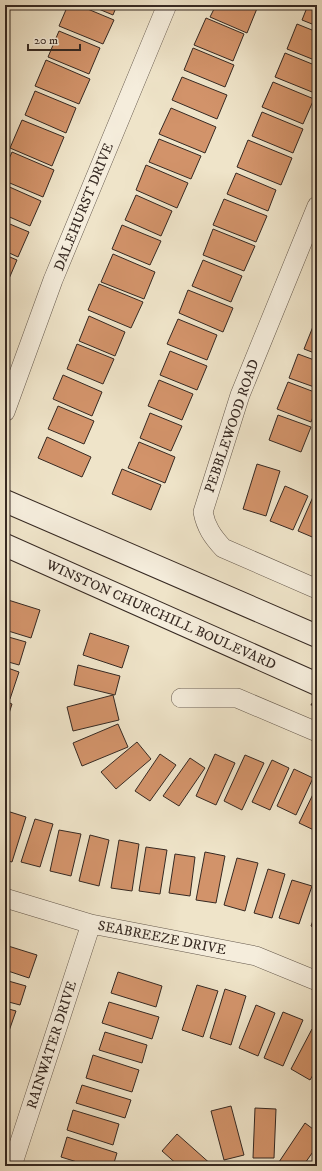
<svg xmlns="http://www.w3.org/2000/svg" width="322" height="1171" viewBox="0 0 322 1171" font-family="'IM FELL DW Pica',serif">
  <rect width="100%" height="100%" fill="#efe4c9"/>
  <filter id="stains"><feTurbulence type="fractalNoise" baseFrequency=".005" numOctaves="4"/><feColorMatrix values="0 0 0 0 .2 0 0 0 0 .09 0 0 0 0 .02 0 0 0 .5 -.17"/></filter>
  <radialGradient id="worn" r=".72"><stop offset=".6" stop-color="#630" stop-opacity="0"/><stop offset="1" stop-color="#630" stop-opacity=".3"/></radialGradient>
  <path fill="#d2936a" stroke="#362922" d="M68 5H78L114 20 103 44 59 26Z
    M89 5H117L113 15Z
    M216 5H256L258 6 247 33 210 17Z
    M308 5H317V26L302 20Z
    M206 18 244 34 233 61 194 45Z
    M297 24 317 32V61L287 49Z
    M59 31 100 48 89 74 48 57Z
    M193 48 234 65 225 87 184 70Z
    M285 53 317 66V94L275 77Z
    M46 60 90 79 79 104 35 86Z
    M182 77 227 95 217 119 172 100Z
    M273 82 314 99 303 124 262 107Z
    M35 91 76 108 66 133 25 115Z
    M171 108 216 127 205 153 159 134Z
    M262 112 303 129 293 153 252 136Z
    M22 120 64 137 52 166 10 148Z
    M159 139 201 156 191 179 149 162Z
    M248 140 292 158 281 185 237 167Z
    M12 152 54 170 43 197 5 181V168Z
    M146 165 188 183 177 208 136 190Z
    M236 173 276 190 268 211 227 194Z
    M5 185 41 201 30 226 5 215Z
    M136 195 172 211 161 236 125 220Z
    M224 199 267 216 256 242 213 225Z
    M5 222 29 232 18 257 5 251Z
    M122 225 161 241 150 265 112 249Z
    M213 229 255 246 244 271 203 255Z
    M113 254 155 272 144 299 101 282Z
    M5 255 17 260 5 288Z
    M203 260 242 276 231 302 192 286Z
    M99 284 143 302 131 328 88 310Z
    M188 290 233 308 223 332 179 313Z
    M89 316 125 332 115 356 79 341Z
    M178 319 217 335 207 360 167 344Z
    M314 324 317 325V354L304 349Z
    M77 344 114 359 103 384 67 369Z
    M170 351 207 366 197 390 160 375Z
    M298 354 317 361V388L289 378Z
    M63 375 102 392 92 416 53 399Z
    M159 380 193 394 182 420 148 406Z
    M288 382 317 393V407L311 422 277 409Z
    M58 406 94 421 84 444 48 429Z
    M150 413 182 426 171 451 140 438Z
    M278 415 311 427 301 452 269 440Z
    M47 437 91 457 82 477 38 458Z
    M139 442 175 457 165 483 128 468Z
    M257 464 280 471 266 516 243 509Z
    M122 469 161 485 151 510 112 494Z
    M285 486 308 496 293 530 270 521Z
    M316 490H317V539L298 531Z
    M5 599 40 610 31 638 5 630Z
    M90 633 129 646 122 668 83 655Z
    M5 636 26 642 19 665 5 661Z
    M78 665 120 676 115 695 74 685Z
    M5 667 19 672 10 699 5 697Z
    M113 695 119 720 73 731 67 707Z
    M5 701 12 704 5 726Z
    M118 724 128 747 82 766 73 743Z
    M137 742 151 759 116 789 101 772Z
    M160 754 176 765 150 801 135 791Z
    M215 754 235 763 216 805 196 796Z
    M245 755 264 763 242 810 224 801Z
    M190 758 205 768 179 806 163 796Z
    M272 760 289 768 270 810 252 802Z
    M294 769 313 778 296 815 277 806Z
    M317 786V828L316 831 299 823Z
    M7 811 26 817 12 862 5 860V816Z
    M35 819 53 824 40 867 21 862Z
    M59 830 81 834 71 876 50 871Z
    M90 835 109 840 99 886 79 881Z
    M119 840 139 844 132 891 111 888Z
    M146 847 167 850 160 894 139 891Z
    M205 852 225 856 216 903 196 900Z
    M175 854 195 857 190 896 169 893Z
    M237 858 258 863 245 911 224 905Z
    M268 869 285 874 272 918 254 913Z
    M292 880 312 886 299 924 279 918Z
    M317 910V929L311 926Z
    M5 945 37 955 29 978 5 970Z
    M118 972 162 986 156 1007 111 993Z
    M5 980 26 986 20 1005 5 1001Z
    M197 985 218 991 203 1037 182 1030Z
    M225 989 246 996 231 1045 210 1038Z
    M109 1002 159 1017 152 1039 102 1023Z
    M256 1005 275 1013 258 1056 239 1048Z
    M5 1008 16 1011 9 1031 5 1030Z
    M283 1012 303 1020 283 1066 264 1058Z
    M312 1029 317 1032V1068L310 1080 291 1069Z
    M105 1032 147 1045 142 1063 99 1050Z
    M93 1055 139 1070 132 1092 86 1078Z
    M82 1085 131 1100 125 1118 76 1103Z
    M231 1106 244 1155 224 1160 211 1111Z
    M255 1108 276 1109 274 1158H253Z
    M73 1110 119 1124 113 1145 67 1130Z
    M305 1123 317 1132V1146L303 1166H285L279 1162Z
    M177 1134 213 1166H179L162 1151Z
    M67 1137 117 1153 113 1166H90L61 1157Z"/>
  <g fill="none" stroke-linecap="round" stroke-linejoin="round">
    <g stroke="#64584c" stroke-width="20">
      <path id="street" d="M317 206 240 395 203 512C206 527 212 536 223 548L317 589
        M5 412 53 280 167 5
        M181 698H237L317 732
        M5 898 91 924 256 956 317 981
        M12 1166 91 924"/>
    </g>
    <g stroke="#362922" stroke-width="24">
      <path id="secondary" d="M5 501 317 636
        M5 545 317 684"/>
    </g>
    <path stroke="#362922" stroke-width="2.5" stroke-dasharray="3 2" stroke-linecap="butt" d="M311 704 317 707"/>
    <use href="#street" stroke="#f5eddc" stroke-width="19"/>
    <use href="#secondary" stroke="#f5eddc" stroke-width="22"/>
  </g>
  <g text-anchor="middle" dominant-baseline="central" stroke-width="3.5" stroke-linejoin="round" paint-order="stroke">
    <g font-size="14" fill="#362922" stroke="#f5eddc">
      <text transform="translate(84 207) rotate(-68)">DALEHURST DRIVE</text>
      <text transform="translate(232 426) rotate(-71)">PEBBLEWOOD ROAD</text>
      <text transform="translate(161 615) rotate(24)">WINSTON CHURCHILL BOULEVARD</text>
      <text transform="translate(162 938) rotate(11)">SEABREEZE DRIVE</text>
      <text transform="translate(52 1045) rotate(-72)">RAINWATER DRIVE</text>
    </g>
  </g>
  <rect width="322" height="1171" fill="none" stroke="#efe4c9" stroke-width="20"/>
  <rect x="6" y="6" width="310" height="1159" fill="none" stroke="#362922" stroke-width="2"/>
  <rect x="10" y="10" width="302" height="1151" fill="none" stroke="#362922"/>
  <path d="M28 44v6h52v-6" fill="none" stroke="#362922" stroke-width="2"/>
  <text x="34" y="44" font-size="12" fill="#362922" stroke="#f5eddc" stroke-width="3" paint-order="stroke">20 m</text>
  <rect width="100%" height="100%" filter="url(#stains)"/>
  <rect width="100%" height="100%" fill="url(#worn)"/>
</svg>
